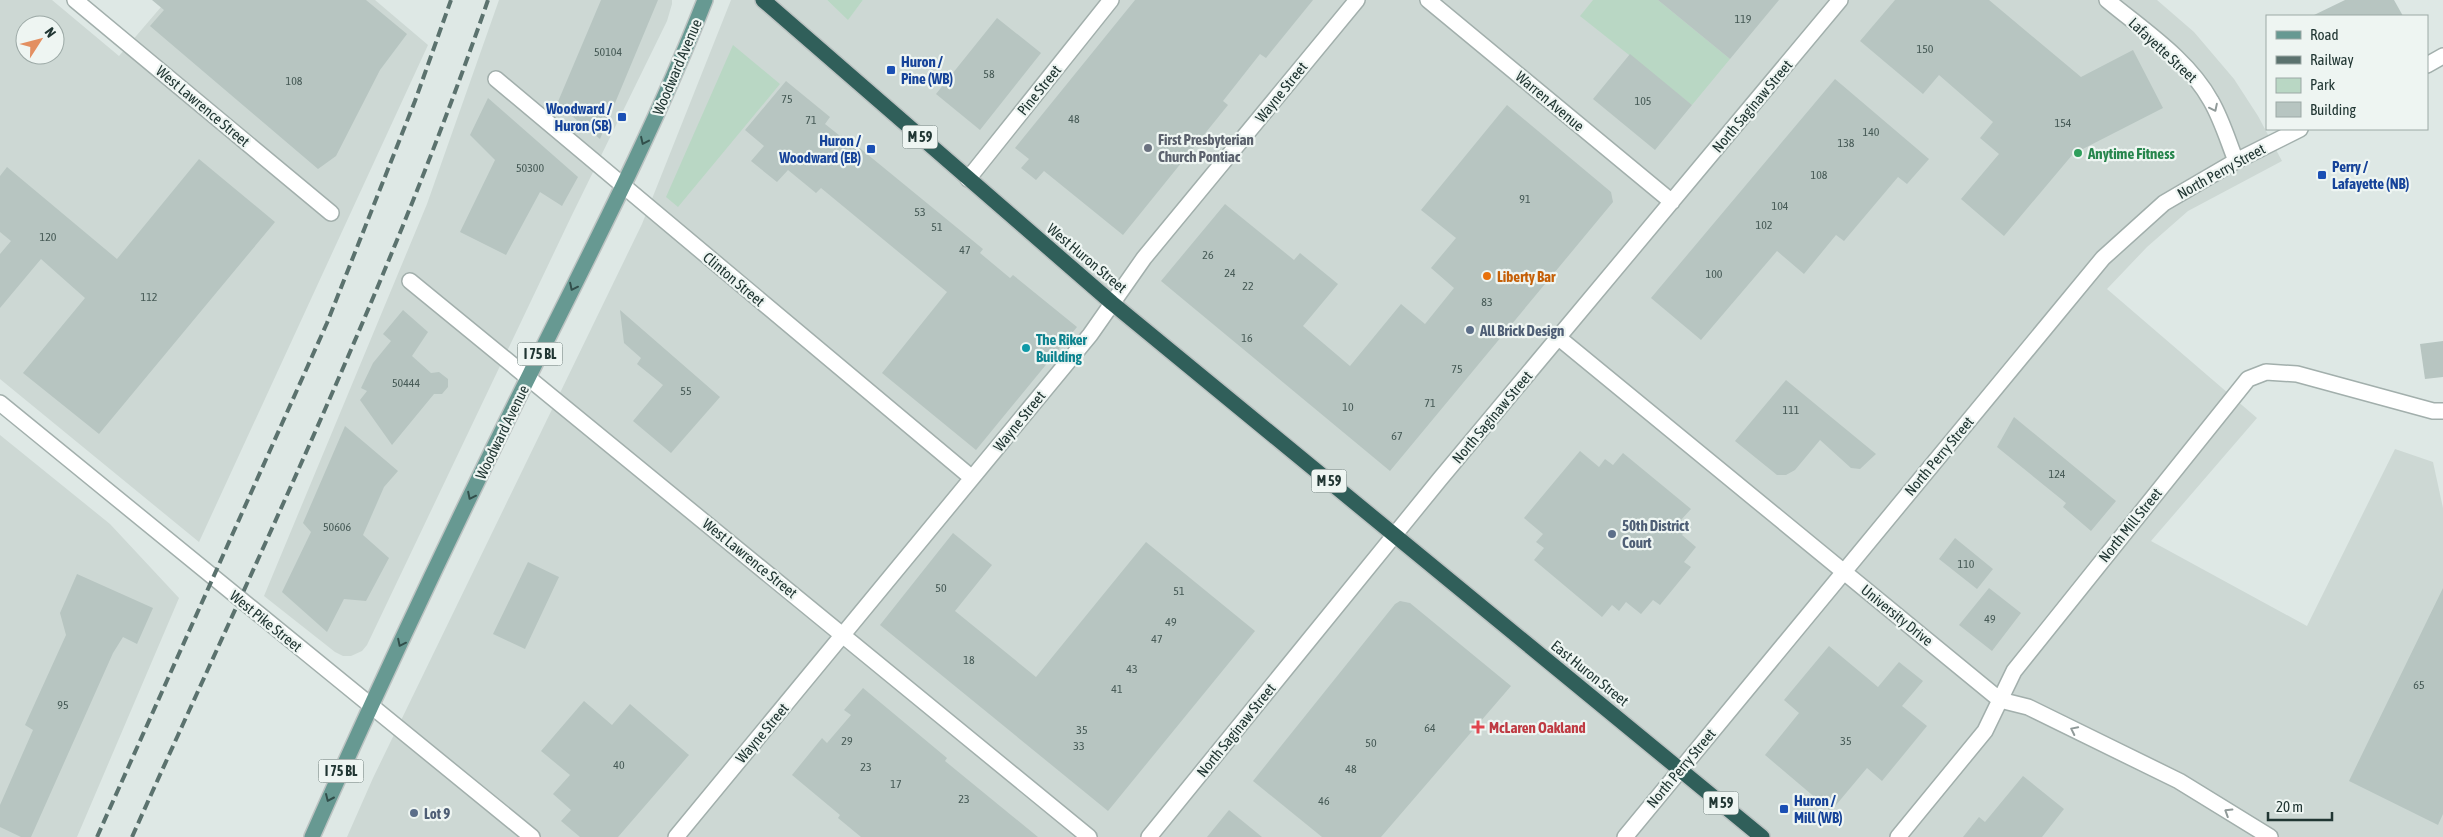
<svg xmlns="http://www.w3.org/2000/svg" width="2443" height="837" viewBox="0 0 2443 837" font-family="'Asap Condensed',sans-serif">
  <rect width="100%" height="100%" fill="#dee8e5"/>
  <path fill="#cdd8d4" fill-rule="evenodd" d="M0 0H52L119 56 167 0H375L428 45 199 542 0 379ZM25 25H55V55H25Z
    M499 0H672V4L667 21 571 217 367 645 362 651 351 656H343L335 652 264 596 427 204Z
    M731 0H827L848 19 863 0H2157L2194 32 2234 79 2258 116 2282 161 2188 211 2147 247 2107 289 2257 418 2151 541 2307 626 2395 449 2433 462 2443 508V837H347L373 778 642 224Z
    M0 435 110 524 179 598 77 837H0Z"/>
  <path fill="#b9d7c4" d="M827 0H863L848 20Z
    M1593 0H1658L1730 59 1692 105 1580 16Z
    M733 45 780 84 678 207 666 197Z"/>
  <path fill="#b7c5c1" d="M152 0H366L407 34 380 70 336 156 318 169 150 26 164 10Z
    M601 0H658L600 139 557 104Z
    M1135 0H1313L1266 58 1260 54 1223 101 1228 105 1123 235 1044 171 1036 180 1021 168 1029 159 1015 148Z
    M1658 0H1779L1730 59Z
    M1895 0H1989L2081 77 2133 50 2163 108 2073 154 2004 236 1961 199 1999 154 1980 138 1993 122 1939 75 1923 94 1860 41Z
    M2345 0H2394L2403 16H2312Z
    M997 18 1041 53 980 130 936 94Z
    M1630 54 1692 105 1655 150 1593 99Z
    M1835 79 1929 159 1907 184 1898 177 1844 241 1836 235 1804 274 1777 251 1701 340 1651 298Z
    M786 81 830 117 825 124 854 147 856 145 983 249 980 253 1010 278 1013 275 1077 327 976 450 882 373 947 292 821 188 816 193 788 170 777 182 751 161 764 146 745 130Z
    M488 98 578 177 562 206 540 192 506 255 460 232 495 160 470 135Z
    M1507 105 1611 192 1613 202 1390 471 1161 281 1225 204 1294 260 1300 253 1338 284 1303 326 1350 366 1401 304 1425 324 1454 288 1431 268 1456 238 1421 210Z
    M199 159 275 222 99 434 23 373 85 298 41 259 0 308V254L11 241 0 232V176L7 167 117 259Z
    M403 310 428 332 412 356 431 373 439 372 448 379V387L442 394H434L392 445 360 400 367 391 361 388 373 363 391 341 383 334Z
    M620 310 720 397 671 453 633 421 663 385 637 364 641 358 624 343Z
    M2443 341V377L2425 379 2420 344Z
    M1786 380 1876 454 1860 469 1851 468 1820 440 1795 470 1786 475H1777L1735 441Z
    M2014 417 2116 501 2091 531 2063 507 2066 503 1997 447Z
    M345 426 398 471 384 487 363 535 389 558 366 601 344 599 327 632 282 592 311 532 303 523Z
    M1580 451 1599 467 1605 459 1613 465 1623 453 1691 509 1681 520 1689 527 1682 535 1696 547 1684 562 1691 567 1660 605 1653 600 1641 614 1626 602 1619 611 1612 605 1602 617 1534 560 1544 548 1536 542 1543 534 1524 518Z
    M953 533 992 565 955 611 1036 677 1146 542 1255 631 1108 811 880 625Z
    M1955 538 1993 569 1977 589 1939 559Z
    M528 562 559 577 525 649 493 634Z
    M77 574 153 608 137 644 123 637 113 653 31 837H21L0 827V805L33 730 25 725 66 635 60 613Z
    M1989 588 2021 613 1992 651 1959 625Z
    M2443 588V814L2438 825 2349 781Z
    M1400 601 1410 603 1511 686 1381 837H1322L1253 781 1395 604Z
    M1829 646 1878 687 1899 662 1923 681 1902 706 1927 726 1882 781 1867 768 1831 811 1765 755 1799 713 1784 700Z
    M863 688 947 758 945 761 1038 837H861L838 818 840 815 792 775 822 738 827 743 851 715 844 710Z
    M584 701 612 725 630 704 689 755 618 837H580L561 821 571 810 553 794 570 775 541 751Z
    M2023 776 2064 809 2042 837H1963L1979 817 1985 822Z
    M1229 810 1262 837H1207Z"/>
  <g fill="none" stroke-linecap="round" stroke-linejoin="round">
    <g stroke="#a2afac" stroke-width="18">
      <path id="minor" d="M75 0 331 213
        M1428 0 1672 202
        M2107 0C2143 30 2188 59 2211 101 2222 120 2228 141 2236 161
        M2427 65 2443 56
        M496 79 972 478
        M968 179 1111 0
        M410 281 1089 837
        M1559 338 2000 700 2028 707 2179 781 2270 837
        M0 403 532 837
        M676 837 1090 335 1144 258 1357 0
        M1149 837 1440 479 1840 0
        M1625 837 2103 258 2164 203 2236 161 2300 129
        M1898 837 1985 731 2014 671 2248 379 2266 372 2297 374 2433 411H2443"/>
    </g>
    <g stroke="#bcc3c2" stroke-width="18">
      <path id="major" d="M312 837C381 681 454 527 530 374 591 251 655 128 705 0"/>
    </g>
    <g stroke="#bcc3c2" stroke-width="18">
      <path id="highway" d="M763 0 1112 303 1762 837"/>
    </g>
    <use href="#minor" stroke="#fff" stroke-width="15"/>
    <use href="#major" stroke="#679992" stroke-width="15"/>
    <use href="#highway" stroke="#305f5a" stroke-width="15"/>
    <path stroke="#5b726e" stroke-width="4" stroke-dasharray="10 5" stroke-linecap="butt" d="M97 837 327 323 415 101 451 0
      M132 837C256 560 389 287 488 0"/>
  </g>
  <defs><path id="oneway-chevron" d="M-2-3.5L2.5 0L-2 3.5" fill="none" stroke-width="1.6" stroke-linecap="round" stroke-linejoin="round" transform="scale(1.25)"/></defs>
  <g stroke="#909a99">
    <use href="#oneway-chevron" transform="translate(2214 108) rotate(64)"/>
    <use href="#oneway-chevron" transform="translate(2074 730) rotate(-154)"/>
    <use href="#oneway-chevron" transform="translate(2228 812) rotate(-148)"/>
  </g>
  <g stroke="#324f4b">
    <use href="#oneway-chevron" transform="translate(644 141) rotate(115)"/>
    <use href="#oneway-chevron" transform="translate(573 287) rotate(116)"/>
    <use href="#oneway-chevron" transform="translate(471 496) rotate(116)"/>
    <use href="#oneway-chevron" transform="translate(401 643) rotate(116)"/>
    <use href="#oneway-chevron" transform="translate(329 798) rotate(114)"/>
  </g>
  <g fill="#1a4fb4" stroke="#eef5f2" stroke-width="2">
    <rect x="886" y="65" width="10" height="10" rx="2.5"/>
    <rect x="617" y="112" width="10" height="10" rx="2.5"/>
    <rect x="866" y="144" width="10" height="10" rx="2.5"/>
    <rect x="2317" y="170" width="10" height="10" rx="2.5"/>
    <rect x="1779" y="804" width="10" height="10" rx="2.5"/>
  </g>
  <circle fill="#6b7280" stroke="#eef5f2" stroke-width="2" cx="1148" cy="148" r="5"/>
  <circle fill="#2e9e5b" stroke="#eef5f2" stroke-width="2" cx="2078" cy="153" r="5"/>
  <circle fill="#e8710a" stroke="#eef5f2" stroke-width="2" cx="1487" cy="276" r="5"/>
  <g fill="#5c6f8a" stroke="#eef5f2" stroke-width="2">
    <circle cx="1470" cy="330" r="5"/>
    <circle cx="1612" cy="534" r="5"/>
    <circle cx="414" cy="813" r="5"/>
  </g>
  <circle fill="#0f9aa8" stroke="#eef5f2" stroke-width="2" cx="1026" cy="348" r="5"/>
  <path fill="#e0444e" stroke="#eef5f2" stroke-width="2" d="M1475.5 719.5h5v5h5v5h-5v5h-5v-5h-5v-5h5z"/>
  <g text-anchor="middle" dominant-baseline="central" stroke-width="4.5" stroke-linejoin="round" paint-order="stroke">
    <g font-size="12" fill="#465a56">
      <text x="1743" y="19">119</text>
      <text x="1925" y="49">150</text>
      <text x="608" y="52">50104</text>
      <text x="989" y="74">58</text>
      <text x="294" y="81">108</text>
      <text x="787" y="99">75</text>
      <text x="1643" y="101">105</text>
      <text x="1074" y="119">48</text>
      <text x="811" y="120">71</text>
      <text x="2063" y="123">154</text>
      <text x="1871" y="132">140</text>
      <text x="1846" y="143">138</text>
      <text x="530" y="168">50300</text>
      <text x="1819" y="175">108</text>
      <text x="1525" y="199">91</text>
      <text x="1780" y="206">104</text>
      <text x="920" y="212">53</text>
      <text x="1764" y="225">102</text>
      <text x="937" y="227">51</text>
      <text x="48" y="237">120</text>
      <text x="965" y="250">47</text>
      <text x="1208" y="255">26</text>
      <text x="1230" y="273">24</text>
      <text x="1714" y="274">100</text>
      <text x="1248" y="286">22</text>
      <text x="149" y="297">112</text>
      <text x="1487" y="302">83</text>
      <text x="1247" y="338">16</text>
      <text x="1457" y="369">75</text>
      <text x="406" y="383">50444</text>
      <text x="686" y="391">55</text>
      <text x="1430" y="403">71</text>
      <text x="1348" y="407">10</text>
      <text x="1791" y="410">111</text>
      <text x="1397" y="436">67</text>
      <text x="2057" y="474">124</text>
      <text x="337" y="527">50606</text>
      <text x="1966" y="564">110</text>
      <text x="941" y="588">50</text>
      <text x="1179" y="591">51</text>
      <text x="1990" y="619">49</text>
      <text x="1171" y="622">49</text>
      <text x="1157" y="639">47</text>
      <text x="969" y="660">18</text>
      <text x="1132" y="669">43</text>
      <text x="2419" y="685">65</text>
      <text x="1117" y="689">41</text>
      <text x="63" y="705">95</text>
      <text x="1430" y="728">64</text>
      <text x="1082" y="730">35</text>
      <text x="847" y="741">29</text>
      <text x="1846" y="741">35</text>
      <text x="1371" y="743">50</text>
      <text x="1079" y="746">33</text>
      <text x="619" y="765">40</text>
      <text x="866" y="767">23</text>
      <text x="1351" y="769">48</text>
      <text x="896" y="784">17</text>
      <text x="964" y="799">23</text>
      <text x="1324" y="801">46</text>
    </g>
    <g fill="#eef5f2" stroke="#5e6f6c" stroke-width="1">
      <rect x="902.5" y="125.5" width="35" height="23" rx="4"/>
      <rect x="517.5" y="342.5" width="45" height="23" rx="4"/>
      <rect x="1311.5" y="469.5" width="35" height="23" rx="4"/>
      <rect x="318.5" y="759.5" width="45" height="23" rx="4"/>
      <rect x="1703.5" y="791.5" width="35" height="23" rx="4"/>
    </g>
    <g font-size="14" font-weight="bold" fill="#213633">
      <text x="920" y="137">M 59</text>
      <text x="540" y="354">I 75 BL</text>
      <text x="1329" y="481">M 59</text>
      <text x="341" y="771">I 75 BL</text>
      <text x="1721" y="803">M 59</text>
    </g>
    <g font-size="15" fill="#213633" stroke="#eef5f2">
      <text transform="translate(2163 50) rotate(43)">Lafayette Street</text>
      <text transform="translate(677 67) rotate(-67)">Woodward Avenue</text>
      <text transform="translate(1039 90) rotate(-51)">Pine Street</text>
      <text transform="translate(1281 92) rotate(-51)">Wayne Street</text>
      <text transform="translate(1550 101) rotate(40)">Warren Avenue</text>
      <text transform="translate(203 106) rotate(40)">West Lawrence Street</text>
      <text transform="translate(1752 106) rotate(-50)">North Saginaw Street</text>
      <text transform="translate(2221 171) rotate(-29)">North Perry Street</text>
      <text transform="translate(1087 258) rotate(40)">West Huron Street</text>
      <text transform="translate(734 279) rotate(40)">Clinton Street</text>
      <text transform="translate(1492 417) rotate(-50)">North Saginaw Street</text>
      <text transform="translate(1019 421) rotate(-51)">Wayne Street</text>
      <text transform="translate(502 432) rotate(-64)">Woodward Avenue</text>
      <text transform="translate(1939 456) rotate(-50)">North Perry Street</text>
      <text transform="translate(2130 525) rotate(-51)">North Mill Street</text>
      <text transform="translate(750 558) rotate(39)">West Lawrence Street</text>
      <text transform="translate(1897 615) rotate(39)">University Drive</text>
      <text transform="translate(266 621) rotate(39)">West Pike Street</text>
      <text transform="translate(1590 673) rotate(39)">East Huron Street</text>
      <text transform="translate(1236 730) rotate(-51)">North Saginaw Street</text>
      <text transform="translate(762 733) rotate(-50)">Wayne Street</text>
      <text transform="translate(1681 768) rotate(-50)">North Perry Street</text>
    </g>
    <g font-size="15" font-weight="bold" fill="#164399" stroke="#eef5f2" text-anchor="start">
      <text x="901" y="61">Huron /<tspan x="901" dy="17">Pine (WB)</tspan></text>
      <text x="612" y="108" text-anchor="end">Woodward /<tspan x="612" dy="17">Huron (SB)</tspan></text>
      <text x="861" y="140" text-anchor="end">Huron /<tspan x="861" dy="17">Woodward (EB)</tspan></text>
      <text x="2332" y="166">Perry /<tspan x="2332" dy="17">Lafayette (NB)</tspan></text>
      <text x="1794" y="800">Huron /<tspan x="1794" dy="17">Mill (WB)</tspan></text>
    </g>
    <g font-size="15" font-weight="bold" fill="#5b616d" stroke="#eef5f2" text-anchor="start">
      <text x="1158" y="139">First Presbyterian<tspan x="1158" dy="17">Church Pontiac</tspan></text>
    </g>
    <g font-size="15" font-weight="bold" fill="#27864d" stroke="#eef5f2" text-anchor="start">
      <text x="2088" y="153">Anytime Fitness</text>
    </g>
    <g font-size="15" font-weight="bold" fill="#c56008" stroke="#eef5f2" text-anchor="start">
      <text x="1497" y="276">Liberty Bar</text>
    </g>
    <g font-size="15" font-weight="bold" fill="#4e5e75" stroke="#eef5f2" text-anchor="start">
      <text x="1480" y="330">All Brick Design</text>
      <text x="1622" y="525">50th District<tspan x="1622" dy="17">Court</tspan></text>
      <text x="424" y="813">Lot 9</text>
    </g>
    <g font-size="15" font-weight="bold" fill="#0d838f" stroke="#eef5f2" text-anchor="start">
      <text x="1036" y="339">The Riker<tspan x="1036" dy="17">Building</tspan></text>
    </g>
    <g font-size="15" font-weight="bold" fill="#be3a42" stroke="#eef5f2" text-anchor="start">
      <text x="1489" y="727">McLaren Oakland</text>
    </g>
  </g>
  <rect x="2266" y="15" width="162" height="115" fill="#eef5f2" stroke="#9ca9a6"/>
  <rect x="2276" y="31" width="25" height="8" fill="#679992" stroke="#9ca9a6"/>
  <text x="2310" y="40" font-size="15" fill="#213633">Road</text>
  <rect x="2276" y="56" width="25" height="8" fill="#5b726e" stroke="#9ca9a6"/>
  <text x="2310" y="65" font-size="15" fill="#213633">Railway</text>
  <rect x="2276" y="78" width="25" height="15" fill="#b9d7c4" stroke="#9ca9a6"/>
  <text x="2310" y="90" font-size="15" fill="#213633">Park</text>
  <rect x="2276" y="102" width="25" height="15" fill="#b7c5c1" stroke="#9ca9a6"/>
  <text x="2310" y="115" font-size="15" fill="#213633">Building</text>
  <g transform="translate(40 40) rotate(54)"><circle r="24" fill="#eef5f2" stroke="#9ca9a6"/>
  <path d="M0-4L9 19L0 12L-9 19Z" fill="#e38f61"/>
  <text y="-8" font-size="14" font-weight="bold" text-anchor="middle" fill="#213633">N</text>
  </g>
  <path d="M2268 812v8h64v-8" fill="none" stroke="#213633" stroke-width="2.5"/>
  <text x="2276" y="812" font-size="15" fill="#213633" stroke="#eef5f2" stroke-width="4" paint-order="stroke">20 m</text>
</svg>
